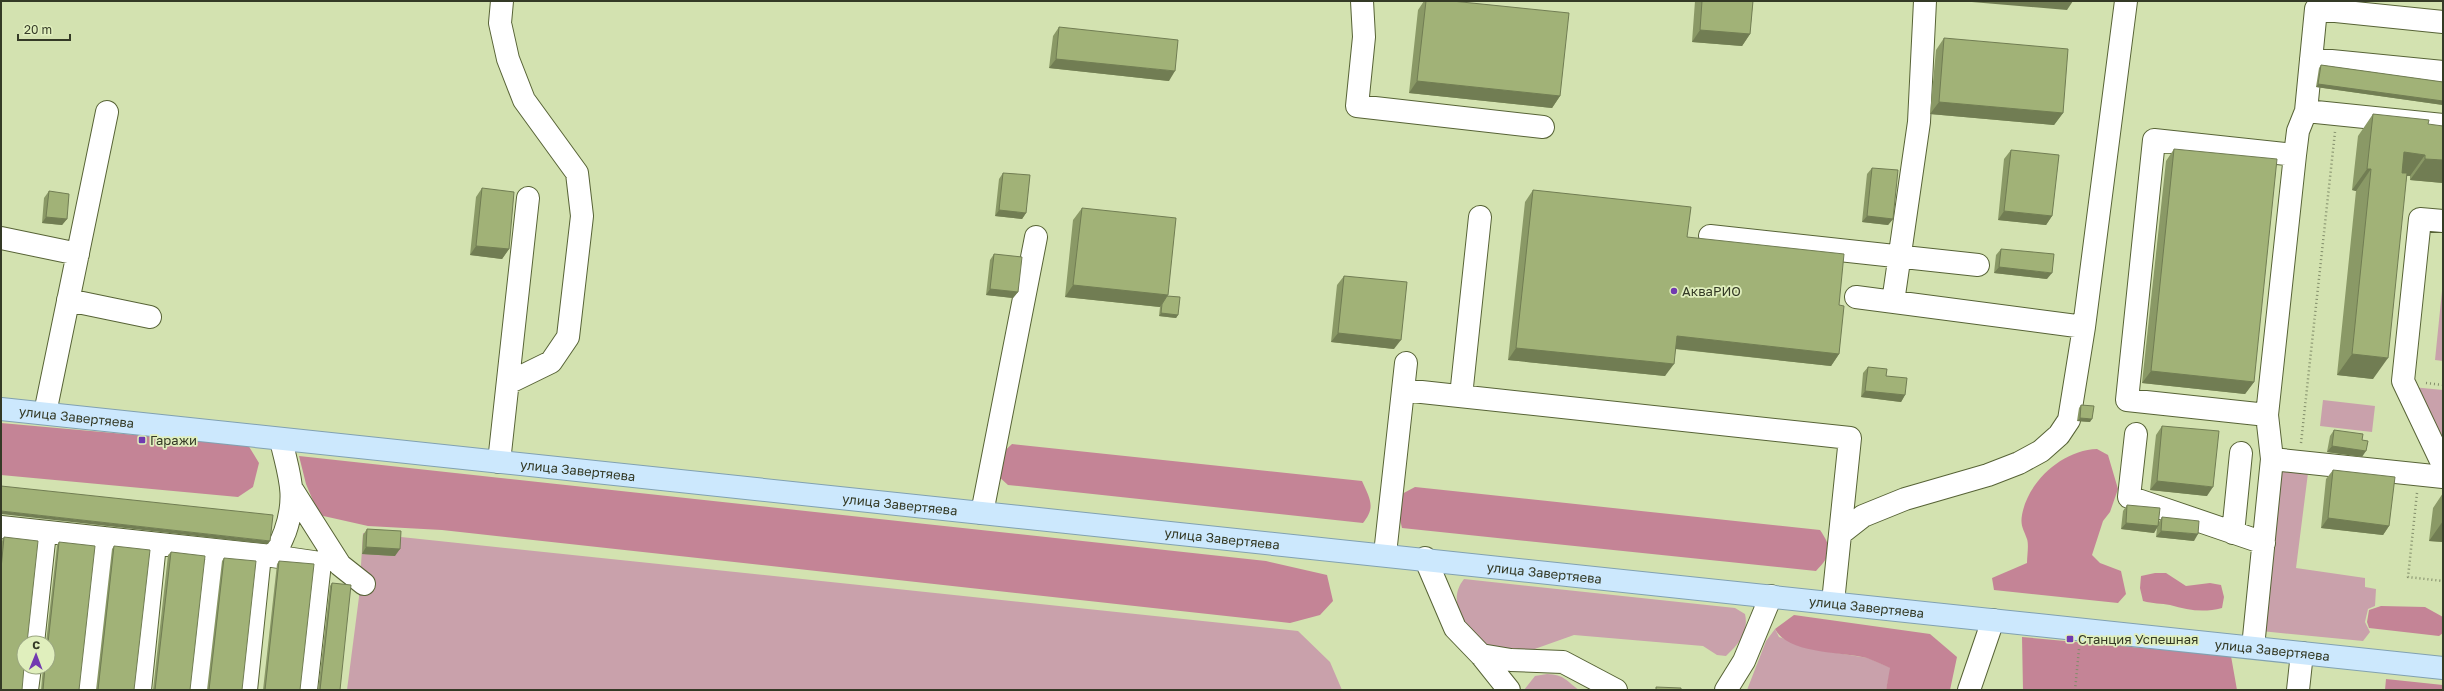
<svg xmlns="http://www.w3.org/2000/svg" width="2444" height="691" viewBox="0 0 2444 691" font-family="'Golos Text',sans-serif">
  <rect width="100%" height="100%" fill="#d3e2b0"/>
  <path fill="#c9a1ab" d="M2443 281V361L2435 360Z
    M2412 387 2443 390V450Z
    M2323 400 2375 406 2372 432 2320 426Z
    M2289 467 2308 473 2296 568 2365 578V587L2376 589 2375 606 2368 609 2365 622 2370 632 2363 641 2261 631 2280 471Z
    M363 533 1298 631 1330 662 1342 690H347L359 597Z
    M1464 579 1735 608 1745 614C1749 632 1739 644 1726 656L1717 655 1703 646 1574 635 1529 651 1487 648C1470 630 1444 604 1464 579Z
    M1775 629 1779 637 1818 650 1868 658 1891 668 1886 690H1747L1766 641Z
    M1547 674C1565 675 1565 680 1579 690H1524L1535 676Z"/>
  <path fill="#c48496" d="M1 423 248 445 259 463 253 487 238 497 1 475Z
    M1012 444 1362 481C1370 499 1376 507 1363 523L1008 485 997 475 999 456Z
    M2097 449 2108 455 2118 489 2110 512 2103 521 2092 555 2100 563 2121 571 2126 594 2118 603 1994 590 1992 578 2027 563C2027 556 2029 545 2027 539 2024 530 2020 526 2022 515 2028 481 2063 450 2097 449Z
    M299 456 1266 561 1327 575 1333 601 1320 615 1290 623 442 530 368 526 319 515 306 484Z
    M1415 487 1820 530C1833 549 1831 555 1816 571L1402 528 1398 511 1400 495Z
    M2155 573H2166L2186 586 2210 583 2221 585 2224 597 2222 608C2203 613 2188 610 2170 605 2161 603 2153 604 2143 601L2140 588 2141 576Z
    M2381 606 2425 607 2443 617V633L2439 636 2369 628 2367 622 2369 610Z
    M1794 615 1930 634 1957 657 1950 690H1886L1890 668C1883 665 1875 661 1867 658 1842 651 1789 655 1775 629Z
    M2022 637 2231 656 2237 690H2023Z
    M2386 679 2443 685V690H2385Z"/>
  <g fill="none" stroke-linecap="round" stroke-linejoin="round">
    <g stroke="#576336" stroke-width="24">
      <path id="minor" d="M502 1 500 23 508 59 524 100 577 173 582 216 568 337 551 362 508 383
        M1362 1 1364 37 1357 106 1543 127
        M2311 59 2443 72
        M2306 111 2316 9 2443 22
        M2443 221 2420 219 2403 381 2443 465
        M1710 236 1978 265
        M1 238 78 254
        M1856 297 2084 327
        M68 300 150 317
        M1893 302 1919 122 1925 1
        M1403 390 1850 438 1833 602
        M1461 396 1480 217
        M45 413 107 112
        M2267 415 2127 400 2154 140 2295 155
        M2136 434 2129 497 2264 543
        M2272 459 2267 415 2295 155 2298 131 2306 111 2443 125
        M499 462 528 198
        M293 491 340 565 364 584
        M982 513 1036 237
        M1 527 272 556C279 549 281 541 285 532 298 495 289 476 281 440
        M2233 533 2241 453
        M1840 534 1863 516 1905 499 1988 475 2019 463 2041 451 2059 435 2069 420 2084 327 2126 1
        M1385 554 1406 363
        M272 556 320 563 306 690
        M1425 558 1455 628 1481 655 1511 660 1563 662 1616 690
        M33 643 45 532
        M2253 647 2272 459 2443 477
        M1481 655 1509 690
        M27 690 30 667
        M86 690 104 538
        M140 690 155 544
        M199 690 215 550
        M246 690 260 555
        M1726 690 1744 661 1771 596
        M1969 690 1993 620
        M2298 690 2302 653"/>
    </g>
    <g stroke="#81a1b1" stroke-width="24">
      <g id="major">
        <path id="s1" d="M1 409 2443 668"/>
      </g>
    </g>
    <path stroke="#828d6a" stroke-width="2.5" stroke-dasharray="1 3" stroke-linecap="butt" d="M2426 383 2443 385
      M2301 443 2335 132
      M2417 493 2408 577 2443 581
      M2075 690 2079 649"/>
    <use href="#minor" stroke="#fff" stroke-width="22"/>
    <use href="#major" stroke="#cce8fd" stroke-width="22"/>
  </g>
  <path fill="#8a9966" d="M1424 1H1452L1560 96 1552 108 1409 93 1418 10Z
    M1695 1H1753L1750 34 1742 46 1692 42Z
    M1059 27 1169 81 1049 68 1053 36Z
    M1944 38 2063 113 2054 125 1930 114 1936 50Z
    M2321 65 2443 82V105L2316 87 2319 68Z
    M2373 114 2428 124 2443 183 2410 180V176H2407L2373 379 2337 375 2356 191 2352 190 2358 136Z
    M2174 149 2254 382 2245 394 2142 383 2166 161Z
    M2011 150 2052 216 2046 225 1998 220 2004 159Z
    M1872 168 1893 219 1888 225 1862 222 1867 174Z
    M1003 173 1026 213 1022 219 995 216 999 179Z
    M482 188 509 249 502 259 470 255 476 197Z
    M1533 190 1687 237 1839 305V354L1831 366 1675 349 1665 376 1508 360 1525 202Z
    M49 191 67 219 62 225 42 223 44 198Z
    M1082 208 1167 296 1178 315 1176 318 1159 316 1160 307 1065 297 1073 220Z
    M2001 249 2047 279 1994 273 1996 255Z
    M994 254 1018 292 1013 298 986 295 990 260Z
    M1344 276 1394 349 1331 342 1337 285Z
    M1868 367 1905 395 1901 402 1861 397 1863 373Z
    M2081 405 2090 422 2077 421 2079 408Z
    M2162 426 2207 496 2150 490 2156 435Z
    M2334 430 2362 440V457L2327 452 2330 436Z
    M2333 470 2389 526 2383 535 2321 528 2326 479Z
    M2443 493V542L2429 541 2433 508Z
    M2127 505 2159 522 2162 517 2194 541 2156 537 2157 528 2154 533 2121 529 2123 511Z
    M367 529 395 556 362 554 363 535Z
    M4 537 1 690V552L2 541Z
    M59 542 79 690H41L43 667H48V643H46L57 545Z
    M114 546 134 690H96L112 549Z
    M171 552 190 690H153L168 555Z
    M224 558 242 690H207L222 561Z
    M279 561 300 690H263L277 564Z
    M332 583 340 690H318L330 586Z"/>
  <path fill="#717d53" d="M1960 1H2073L2067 10Z
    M1700 30 1750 34 1742 46 1692 42Z
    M1056 59 1175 71 1169 81 1049 68Z
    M1417 81 1560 96 1552 108 1409 93Z
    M2318 84 2443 101V105L2316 87Z
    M1939 102 2063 113 2054 125 1930 114Z
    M2404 152 2425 155 2410 176 2389 174Z
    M2425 159 2443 160V183L2410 180Z
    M2367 169H2371L2356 191 2352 190Z
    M999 210 1026 213 1022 219 995 216Z
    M2004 211 2052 216 2046 225 1998 220Z
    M1867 216 1893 219 1888 225 1862 222Z
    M46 217 67 219 62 225 42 223Z
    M476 246 509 249 502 259 470 255Z
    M1999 267 2052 273 2047 279 1994 273Z
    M1073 285 1168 295 1160 307 1065 297Z
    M990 289 1018 292 1013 298 986 295Z
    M1161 313 1178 315 1176 318 1159 316Z
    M1338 333 1401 340 1394 349 1331 342Z
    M1677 336 1839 354 1831 366 1668 348Z
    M1516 348 1674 364 1665 376 1508 360Z
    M2352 354 2388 358 2373 379 2337 375Z
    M2151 371 2254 382 2245 394 2142 383Z
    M1865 391 1905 395 1901 402 1861 397Z
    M2080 418 2092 419 2090 422 2077 421Z
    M2332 446 2366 451 2362 457 2327 452Z
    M2157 481 2213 487 2207 496 2150 490Z
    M1 511 270 541 268 544 1 514Z
    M2328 518 2389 526 2383 535 2321 528Z
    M2443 521V542L2429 541Z
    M2126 523 2158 526 2154 533 2121 529Z
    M2161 531 2198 534 2194 541 2156 537Z
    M366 547 400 549 395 556 362 554Z"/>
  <path fill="#a1b277" stroke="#717d53" d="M1426 1H1452L1569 13 1560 96 1417 81Z
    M1702 1H1753L1750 34 1700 30Z
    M1059 27 1178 40 1175 71 1056 59Z
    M1944 38 2068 49 2063 113 1939 102Z
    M2321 65 2443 82V101L2318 84Z
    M2373 114 2429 120 2428 124 2443 126V160L2425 159V155L2404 152 2402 173H2407L2388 358 2352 354 2371 169H2367Z
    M2174 149 2277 159 2254 382 2151 371Z
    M2011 150 2059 155 2052 216 2004 211Z
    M1872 168 1898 170 1893 219 1867 216Z
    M1003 173 1030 175 1026 213 999 210Z
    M482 188 514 192 509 249 476 246Z
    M1533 190 1691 207 1687 237 1844 254 1839 305 1844 306 1839 354 1677 336 1674 364 1516 348Z
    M49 191 69 194 67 219 46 217Z
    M1082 208 1176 218 1168 295 1073 285Z
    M2001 249 2054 254 2052 273 1999 267Z
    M994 254 1022 257 1018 292 990 289Z
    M1344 276 1407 282 1401 340 1338 333Z
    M1167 296 1180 297 1178 315 1161 313 1162 304Z
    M1868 367 1887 369 1886 376 1907 378 1905 395 1865 391Z
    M2081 405 2094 406 2092 419 2080 418Z
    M2162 426 2219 431 2213 487 2157 481Z
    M2334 430 2363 434 2362 440 2368 441 2366 451 2332 446Z
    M2333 470 2395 477 2389 526 2328 518Z
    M1 486 273 515 270 541 1 511Z
    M2127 505 2160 508 2158 526 2126 523Z
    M2162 517 2199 521 2198 534 2161 531Z
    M367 529 401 531 400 549 366 547Z
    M4 537 38 541 27 643H24V667L22 690H1V569Z
    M59 542 95 546 79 690H43L45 667H48V643Z
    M114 546 150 550 134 690H98Z
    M171 552 205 556 190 690H155Z
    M224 558 256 561 242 690H209Z
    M279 561 314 564 300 690H265Z
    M332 583 351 585 340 690H320Z
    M1656 687 1681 688V690H1656Z"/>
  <g fill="#713ab0" stroke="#e0efbd" stroke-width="1.5">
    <circle cx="1674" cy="291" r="4"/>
    <rect x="138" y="436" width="8" height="8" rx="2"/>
    <rect x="2066" y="635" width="8" height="8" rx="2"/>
  </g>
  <g text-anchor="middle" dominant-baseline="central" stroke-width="3.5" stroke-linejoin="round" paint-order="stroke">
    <g font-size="13" fill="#343a26" stroke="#e0efbd" text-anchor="start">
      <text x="1682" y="291">АкваРИО</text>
      <text x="150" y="440">Гаражи</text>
      <text x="2078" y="639">Станция Успешная</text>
    </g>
    <g font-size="13" fill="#343a26" stroke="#e0efbd">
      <text stroke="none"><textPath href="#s1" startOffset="76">улица Завертяева</textPath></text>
      <text stroke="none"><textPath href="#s1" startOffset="580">улица Завертяева</textPath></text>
      <text stroke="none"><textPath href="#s1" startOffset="904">улица Завертяева</textPath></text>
      <text stroke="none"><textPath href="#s1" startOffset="1228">улица Завертяева</textPath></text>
      <text stroke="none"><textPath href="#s1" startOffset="1552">улица Завертяева</textPath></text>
      <text stroke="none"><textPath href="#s1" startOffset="1876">улица Завертяева</textPath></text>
      <text stroke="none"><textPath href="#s1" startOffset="2284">улица Завертяева</textPath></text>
    </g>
  </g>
  <rect width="2444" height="691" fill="none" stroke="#343a26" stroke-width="4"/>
  <g transform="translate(36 655) rotate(1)"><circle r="19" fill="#e0efbd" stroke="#9ba781"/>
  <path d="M0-3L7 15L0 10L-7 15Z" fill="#713ab0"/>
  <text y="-6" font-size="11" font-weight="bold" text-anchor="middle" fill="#343a26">С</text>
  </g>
  <path d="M18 34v6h52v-6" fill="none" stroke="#343a26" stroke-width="2"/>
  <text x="24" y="34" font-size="12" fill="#343a26" stroke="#e0efbd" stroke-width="3" paint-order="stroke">20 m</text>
</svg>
